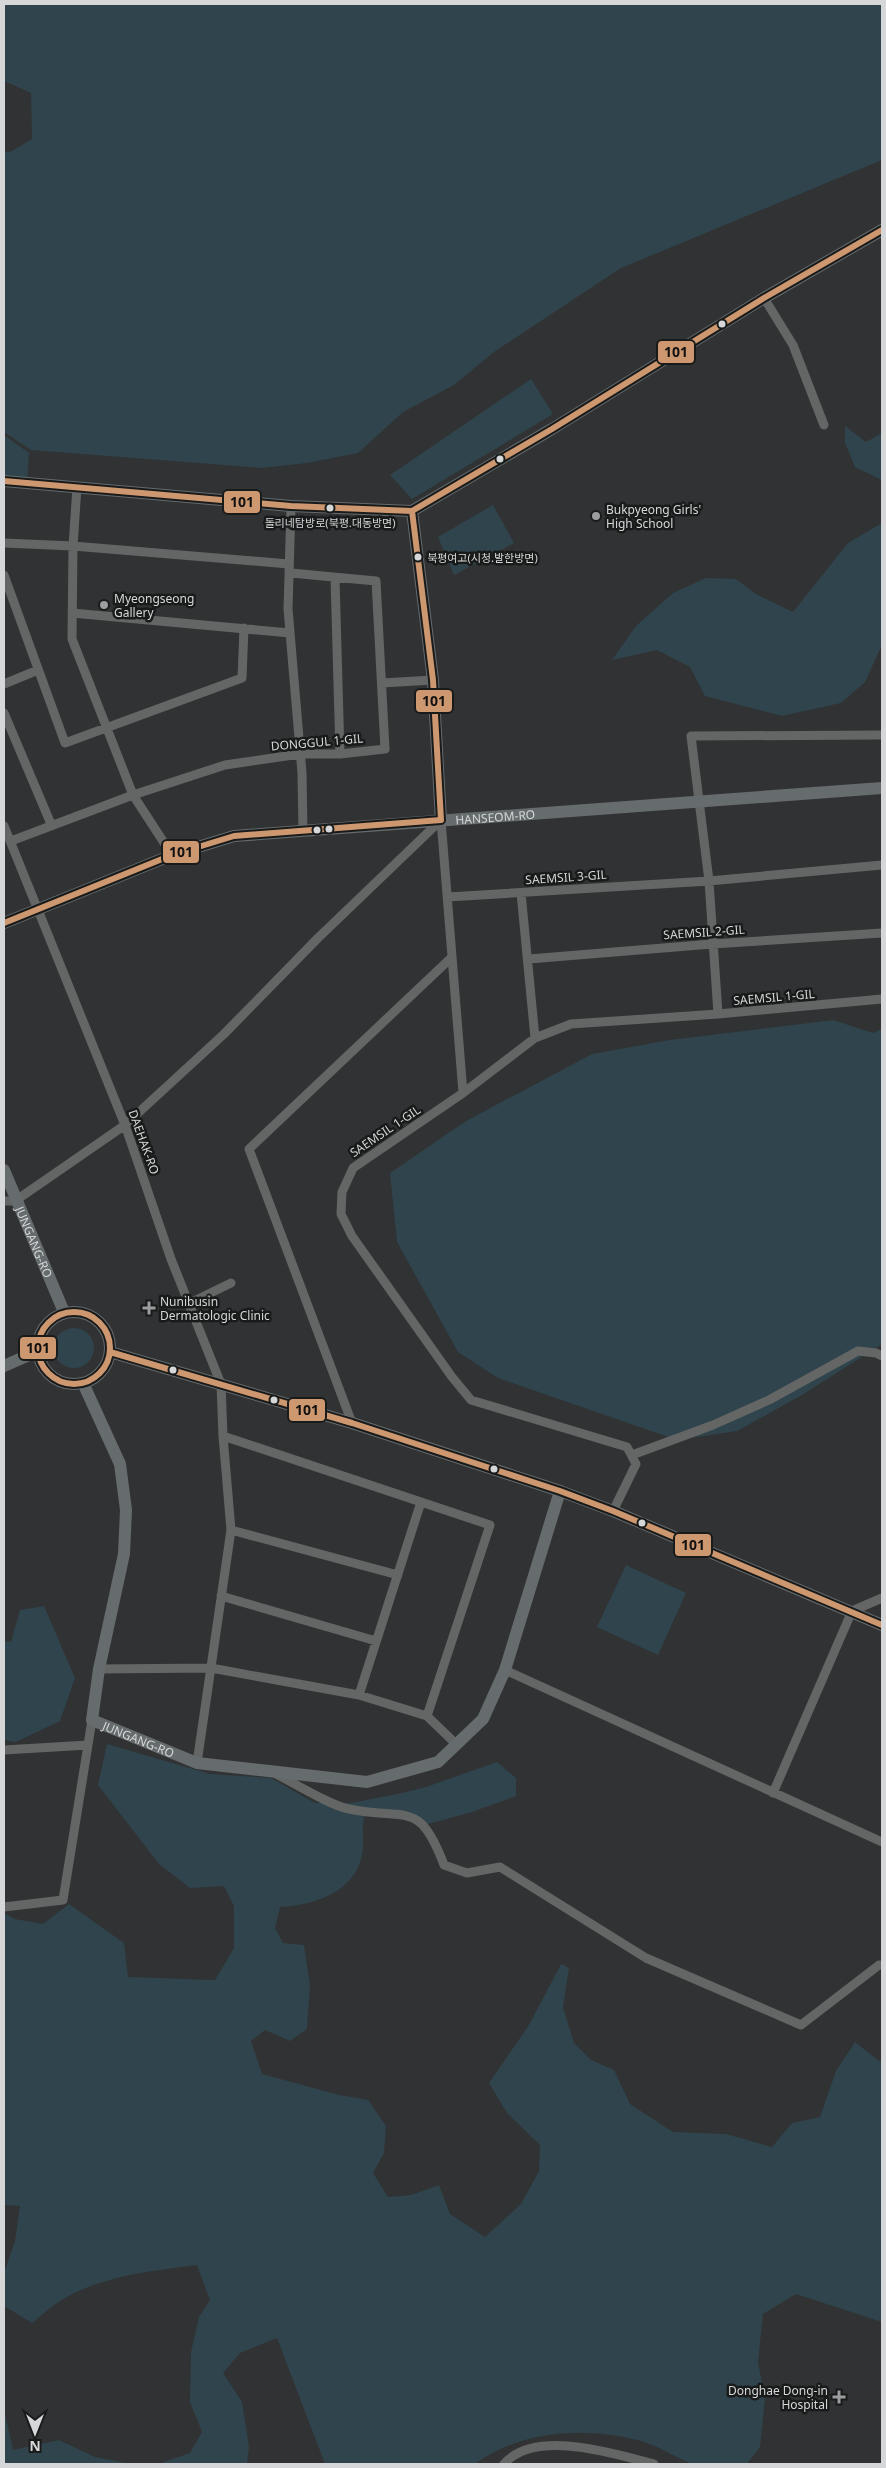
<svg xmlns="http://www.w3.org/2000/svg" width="886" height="2468" viewBox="0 0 886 2468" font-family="'Noto Sans','Noto Sans KR',sans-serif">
  <rect width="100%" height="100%" fill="#313233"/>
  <path fill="#2f444c" d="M4 4H882V160L621 268 494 352 454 385 403 412 358 453 307 463 262 468 31 450 4 432V152H10L32 139 31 93 4 81Z
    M531 379 553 414 412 499 390 475Z
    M845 426 866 442 882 433V480L855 467 845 443Z
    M4 435 29 453 27 483 4 481Z
    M493 505 514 543 454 575 438 537Z
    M882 523V645L865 682 841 703 782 716 705 696 690 667 657 650 612 660 636 626 673 593 706 578 736 579 756 594 793 612 848 543Z
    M833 1020 873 1033 882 1029V1344L802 1395 737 1431 677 1440 498 1378 458 1352 397 1242 390 1173 466 1121 592 1054 670 1040Z
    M54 1348a20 20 0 1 1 40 0a20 20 0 1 1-40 0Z
    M626 1565 686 1593 658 1655 597 1627Z
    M44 1606 75 1678 60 1721 16 1742 4 1740V1641L11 1642 20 1610Z
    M107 1744 210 1774 271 1778 315 1803H351L402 1793 426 1787 497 1762 516 1778V1796L472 1812 428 1824 365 1814C361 1828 364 1835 363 1848 359 1891 317 1905 280 1907L275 1928 283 1943 304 1945 310 1985 307 2029 290 2041 265 2030 251 2041 262 2074 339 2095 368 2100 386 2126 384 2153 373 2173 388 2197 411 2195 439 2185 450 2214 485 2237 521 2204 539 2171 540 2145 507 2113 489 2083 529 2025 561 1964 569 1968 563 2007 574 2043 591 2060 614 2070 630 2104 673 2132 726 2134 772 2147 792 2123 820 2117 836 2071 855 2042 879 2061H882V2322L796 2294 763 2314 758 2362 765 2399 760 2447 747 2464C735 2464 699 2467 690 2463 674 2457 659 2446 641 2441 586 2426 522 2430 475 2464H325L277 2338 240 2353 223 2373 242 2402 249 2447 247 2464H158L190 2453 202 2432 190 2402 191 2352 199 2317 210 2300 197 2265C150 2271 100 2276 60 2301 50 2307 41 2316 32 2323L4 2306V2273L15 2241 20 2206 4 2205V1913L15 1919 43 1924 69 1904 124 1943 128 1977 215 1980 234 1948V1906L224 1886 190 1888 159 1864 98 1785Z
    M4 2409 13 2450 59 2440 95 2457 132 2464H4Z"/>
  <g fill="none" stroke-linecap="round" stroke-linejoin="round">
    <path stroke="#646565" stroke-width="9" d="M764 298 793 345 824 425
      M77 487 73 546 72 639 133 795 172 855
      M291 506 288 609 302 773 303 832
      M4 543 73 546 289 564
      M4 575 65 743 242 678 244 628
      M335 578 340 754
      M72 613 290 633
      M382 683 433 680
      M4 684 38 670
      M4 713 51 824
      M441 820 463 1093
      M4 826 125 1125 171 1259 221 1384 223 1436 231 1530 197 1763
      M11 841 133 795 225 765 300 754H340L385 749 376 581 291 573
      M521 893 535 1038
      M448 897 709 881 882 865
      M529 959 712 944 882 933
      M718 1014 709 881 691 736 882 735
      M4 1201H15L125 1125 224 1034 318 938 441 820
      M190 1303 231 1283
      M352 1423 249 1149 452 957
      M223 1436 490 1525 427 1716
      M632 1455 713 1425 769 1400 858 1351 876 1353 882 1356
      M613 1511 636 1464 627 1447 471 1400 452 1377 352 1236 341 1214 342 1192 353 1168 463 1093 535 1038 571 1024 718 1014 882 999
      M231 1530 398 1575
      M221 1596 376 1641
      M99 1669 211 1668 359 1695 427 1716 456 1744
      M505 1670 882 1842
      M359 1695 421 1502
      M4 1750 88 1745
      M276 1774C294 1783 331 1806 349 1809 406 1821 419 1798 444 1865L467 1873 500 1867 646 1958 801 2025 879 1965H882
      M773 1793 852 1611 882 1598
      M4 1907 63 1900 92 1720
      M504 2464C535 2428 615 2454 654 2464"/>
    <g stroke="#666b6d" stroke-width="12">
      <path d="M4 481 291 506 412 511 552 429 764 298 882 230"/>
      <path d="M412 511 433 680 441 820"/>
      <path id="s1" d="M4 923 172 855 234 836 882 788"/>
      <path id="s2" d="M4 1170 64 1312"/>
      <circle cx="74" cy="1348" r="36"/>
      <path d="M110 1352 352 1423 560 1491 613 1511 882 1625"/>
      <path d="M4 1366 38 1351"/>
      <path id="s3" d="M83 1383 120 1464 126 1510 124 1554 99 1669 92 1720 197 1763 367 1782 438 1762 483 1719 505 1670 560 1491"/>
    </g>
    <g stroke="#191b1b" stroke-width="10">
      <path id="bus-1" d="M4 481 291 506 412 511 552 429 764 298 882 230
        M4 923 172 855 234 836 441 820 433 680 412 511
        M38 1348a36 36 0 1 1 72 0a36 36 0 1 1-72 0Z
        M110 1352 352 1423 560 1491 613 1511 882 1625"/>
    </g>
    <use href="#bus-1" stroke="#cd976f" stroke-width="6"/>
  </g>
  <g fill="#d5d7d8" stroke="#191b1b" stroke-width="2">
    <circle cx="722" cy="324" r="4.5"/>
    <circle cx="500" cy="459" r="4.5"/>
    <circle cx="330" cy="508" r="4.5"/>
    <circle cx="418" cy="557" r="4.5"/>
    <circle cx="329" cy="829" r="4.5"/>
    <circle cx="317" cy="830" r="4.5"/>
    <circle cx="173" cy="1370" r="4.5"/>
    <circle cx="274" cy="1400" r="4.5"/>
    <circle cx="494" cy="1469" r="4.5"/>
    <circle cx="642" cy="1523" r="4.5"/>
  </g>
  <g fill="#9c9d9e" stroke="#191b1b" stroke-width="2">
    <circle cx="596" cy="516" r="5"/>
    <circle cx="104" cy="605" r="5"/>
    <path d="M146.5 1300.5h5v5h5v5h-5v5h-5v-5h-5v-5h5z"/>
    <path d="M836.5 2389.5h5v5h5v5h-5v5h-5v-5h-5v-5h5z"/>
  </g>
  <g text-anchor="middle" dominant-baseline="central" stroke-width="5" stroke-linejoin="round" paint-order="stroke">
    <g font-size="11" fill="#d5d7d8" stroke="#191b1b">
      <text x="330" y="522">돌리네탐방로(북평.대동방면)</text>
      <text x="427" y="557" text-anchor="start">북평여고(시청.발한방면)</text>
    </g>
    <g font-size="12" fill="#d5d7d8" stroke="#191b1b" text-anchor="start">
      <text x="606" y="509">Bukpyeong Girls'<tspan x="606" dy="14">High School</tspan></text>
      <text x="114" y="598">Myeongseong<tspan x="114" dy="14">Gallery</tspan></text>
      <text x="160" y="1301">Nunibusin<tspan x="160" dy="14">Dermatologic Clinic</tspan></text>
      <text x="828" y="2390" text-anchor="end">Donghae Dong-in<tspan x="828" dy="14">Hospital</tspan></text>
    </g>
    <g font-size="12" fill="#d5d7d8" stroke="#191b1b">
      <text transform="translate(317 742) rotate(-5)">DONGGUL 1-GIL</text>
      <text stroke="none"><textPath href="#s1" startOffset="508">HANSEOM-RO</textPath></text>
      <text transform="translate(566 877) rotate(-4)">SAEMSIL 3-GIL</text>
      <text transform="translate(704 932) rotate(-4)">SAEMSIL 2-GIL</text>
      <text transform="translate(774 997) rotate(-5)">SAEMSIL 1-GIL</text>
      <text transform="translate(385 1131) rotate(-34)">SAEMSIL 1-GIL</text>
      <text transform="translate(144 1142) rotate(70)">DAEHAK-RO</text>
      <text stroke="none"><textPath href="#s2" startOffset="78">JUNGANG-RO</textPath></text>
      <text stroke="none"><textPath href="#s3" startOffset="399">JUNGANG-RO</textPath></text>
    </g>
  </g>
  <g stroke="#191b1b" stroke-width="2">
    <rect x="657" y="340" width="38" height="24" rx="5" fill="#cd976f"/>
    <rect x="223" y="490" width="38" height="24" rx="5" fill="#cd976f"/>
    <rect x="415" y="689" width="38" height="24" rx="5" fill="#cd976f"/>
    <rect x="162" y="840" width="38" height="24" rx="5" fill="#cd976f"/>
    <rect x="19" y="1336" width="38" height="24" rx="5" fill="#cd976f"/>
    <rect x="288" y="1398" width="38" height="24" rx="5" fill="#cd976f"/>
    <rect x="674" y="1533" width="38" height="24" rx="5" fill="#cd976f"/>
  </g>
  <g font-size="14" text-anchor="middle" font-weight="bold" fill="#111">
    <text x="676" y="357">101</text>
    <text x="242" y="507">101</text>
    <text x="434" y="706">101</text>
    <text x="181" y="857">101</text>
    <text x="38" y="1353">101</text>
    <text x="307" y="1415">101</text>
    <text x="693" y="1550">101</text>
  </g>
  <rect width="886" height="2468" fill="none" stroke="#d5d7d8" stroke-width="10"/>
  <g transform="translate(35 2433) rotate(180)" stroke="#191b1b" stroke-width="4" paint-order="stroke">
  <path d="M0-4L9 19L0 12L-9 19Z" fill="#d5d7d8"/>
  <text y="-8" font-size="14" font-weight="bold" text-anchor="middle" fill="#d5d7d8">N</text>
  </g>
</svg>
